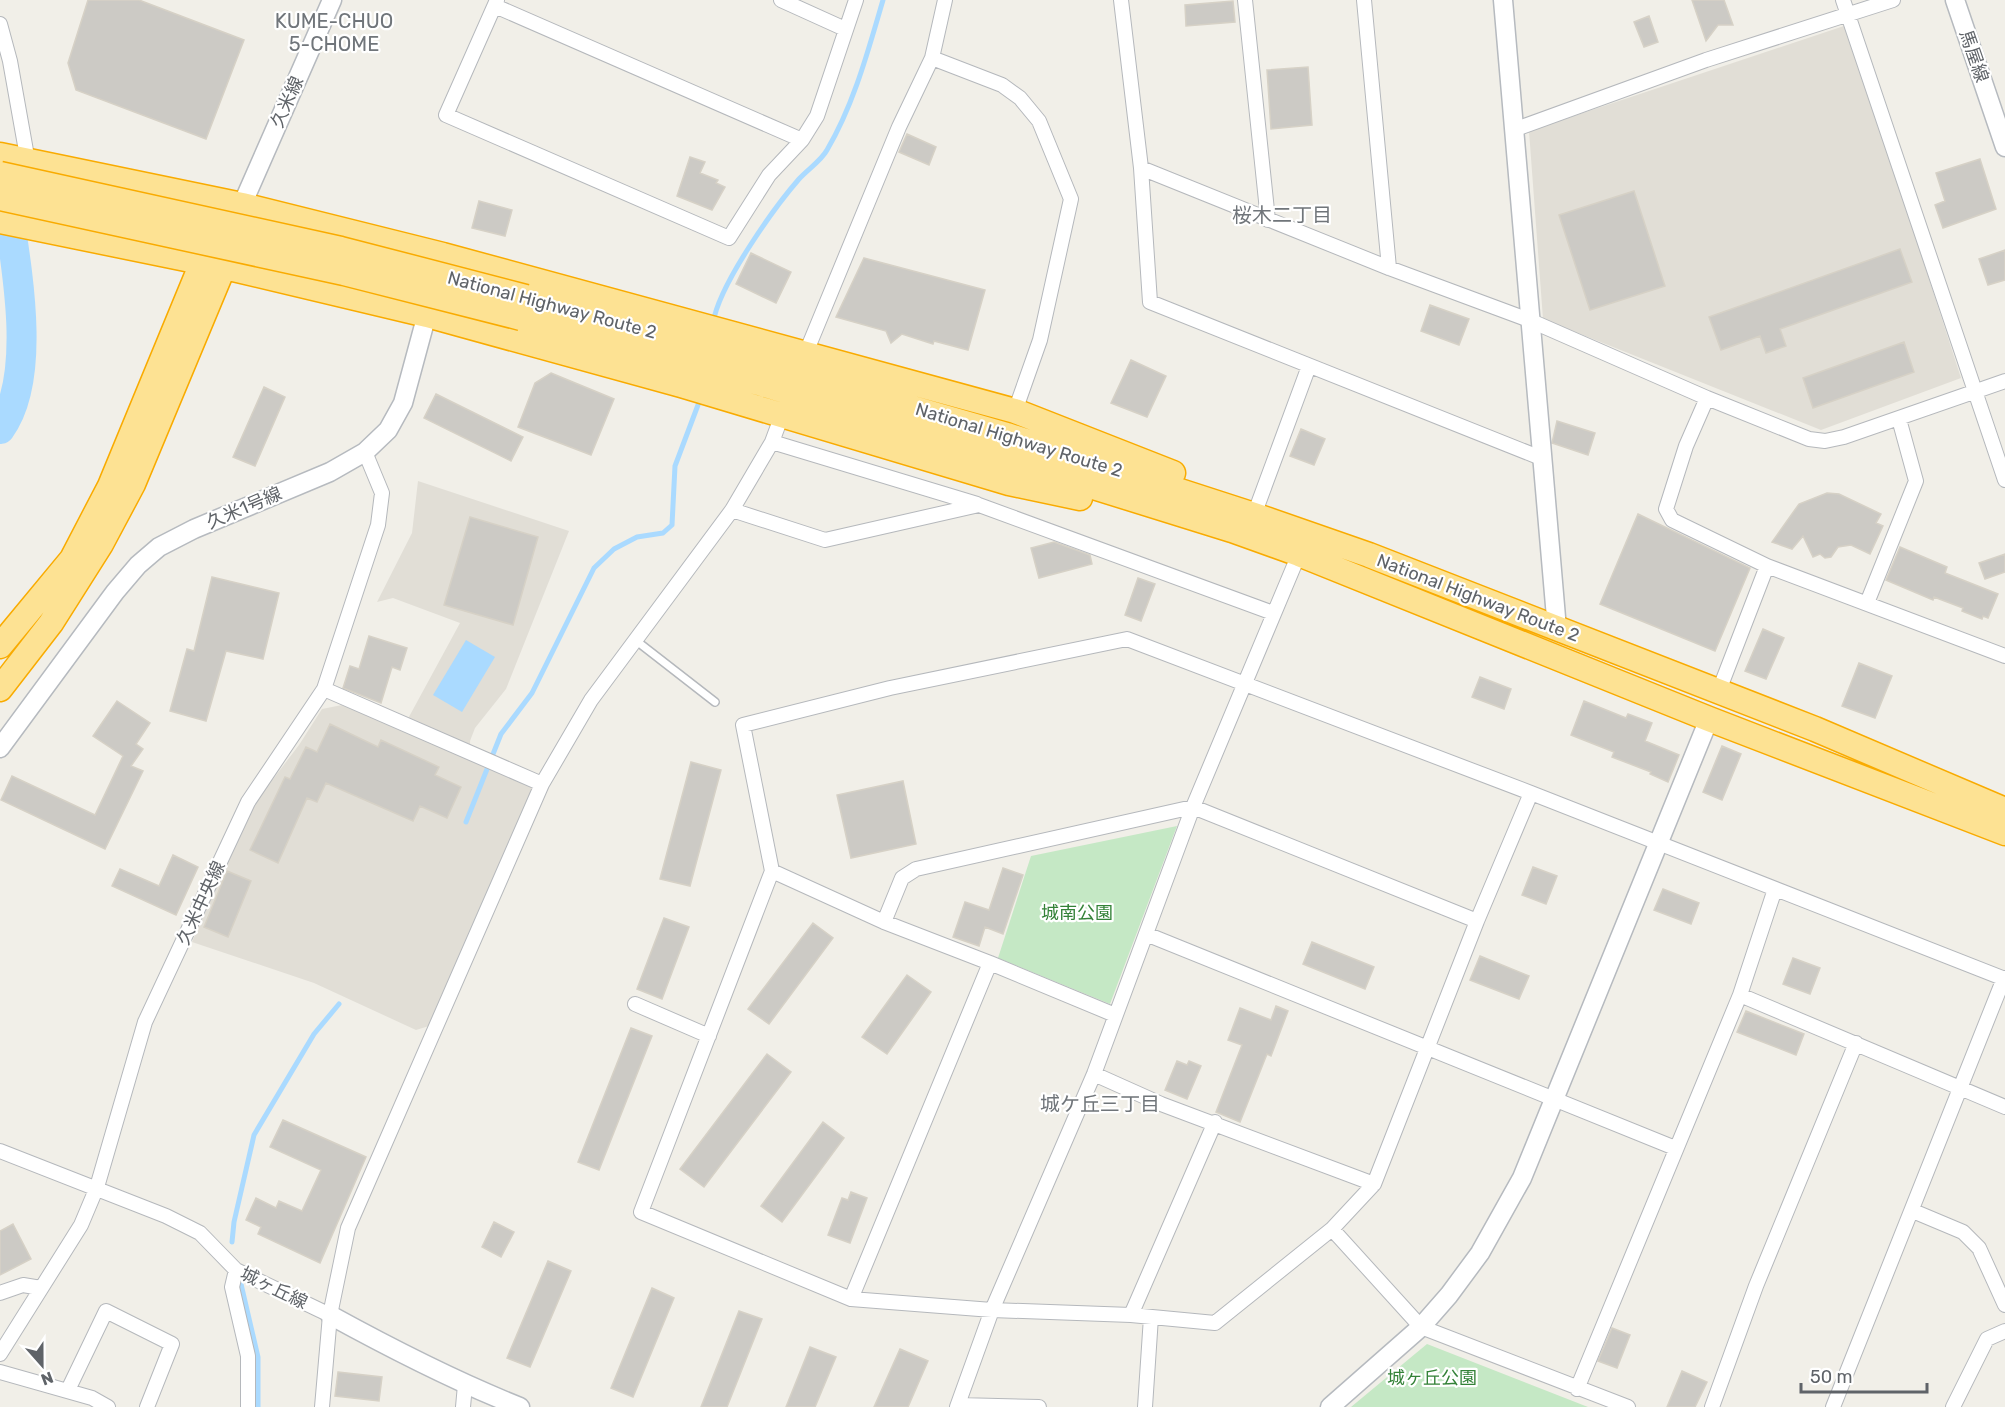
<svg xmlns="http://www.w3.org/2000/svg" width="2005" height="1407" viewBox="0 0 2005 1407" font-family="Rubik,'Noto Sans JP',sans-serif">
  <rect width="100%" height="100%" fill="#f1efe8"/>
  <path fill="#e1ded6" d="M1847 25 1961 378 1821 430 1543 319 1529 131Z
    M418 481 569 531 506 689 475 728 470 741 471 759 527 782 533 789 429 1026 416 1030 314 983 192 942 251 808 299 745 322 709 342 705 404 726 460 623 393 598 377 602 412 533Z"/>
  <path fill="#c5e8c5" d="M1177 826 1110 1004 998 958 1031 856Z
    M1427 1344 1588 1407H1351Z"/>
  <path fill="#aadaff" d="M466 640 495 657 462 712 433 695Z"/>
  <g fill="none" stroke-linecap="round" stroke-linejoin="round">
    <path stroke="#aadaff" stroke-width="5" d="M713 323C719 285 773 209 799 179 808 169 821 161 827 150 854 104 868 51 883 0
      M466 822 501 734 532 693 594 568 614 549 637 537 663 533 672 525 675 466 701 397
      M232 1242 234 1222 254 1135 314 1034 339 1004
      M241 1284 258 1357V1407"/>
    <path stroke="#aadaff" stroke-width="30" d="M0 429C39 376 15 259 6 197"/>
  </g>
  <path fill="#cccac5" stroke="#d6d1c6" stroke-width="1.5" d="M88 0H139L244 40 206 139 76 90 68 63Z
    M1692 0H1724L1733 25H1718L1706 41Z
    M1233 1 1235 22 1186 26 1185 5Z
    M1649 16 1658 42 1644 47 1634 22Z
    M1308 67 1312 125 1271 129 1267 70Z
    M907 134 936 147 929 165 899 152Z
    M690 157 705 162 700 173 718 180 716 183 725 187 712 210 677 196Z
    M1980 159 1996 209 1943 228 1935 205 1945 201 1936 173Z
    M1634 191 1665 286 1590 310 1559 215Z
    M479 201 512 210 505 236 472 228Z
    M1900 249 1912 282 1780 329 1786 346 1766 353 1760 336 1721 350 1709 317Z
    M2005 250V280L1988 285 1979 259Z
    M751 253 791 272 776 303 736 284Z
    M864 258 985 290 968 350 934 341 933 344 902 334 891 343 886 331 836 317Z
    M1430 305 1469 319 1459 345 1421 331Z
    M1904 342 1914 372 1813 408 1803 378Z
    M1131 360 1166 376 1147 417 1111 403Z
    M551 373 614 399 591 455 518 427 535 383Z
    M264 387 285 397 255 466 233 457Z
    M436 394 523 437 511 461 424 418Z
    M1557 421 1595 433 1588 455 1552 443Z
    M1301 429 1325 439 1314 465 1290 456Z
    M1827 493 1839 494 1881 514 1876 523 1883 526 1870 554 1851 545 1838 547 1831 557 1825 558 1820 554 1813 557 1803 536 1792 549 1772 542 1799 504Z
    M1638 514 1750 568 1715 651 1600 604Z
    M470 517 538 537 513 625 444 605Z
    M1054 542 1090 555 1092 564 1039 578 1031 548Z
    M1900 547 1947 567 1945 573 1998 594 1988 618 1983 616 1982 619 1962 611 1963 608 1934 597 1933 600 1886 580Z
    M2005 554V572L1985 579 1979 563Z
    M212 577 279 593 263 659 226 651 206 721 170 711 187 649 194 651Z
    M1138 578 1155 584 1141 621 1125 615Z
    M1763 629 1784 638 1766 679 1745 671Z
    M369 636 407 648 400 670 392 667 381 703 343 688 350 666 359 669Z
    M1859 663 1892 676 1875 718 1842 706Z
    M1480 677 1511 689 1504 709 1472 697Z
    M117 701 150 723 136 744 143 749 131 766 143 771 105 849 1 800 12 776 95 815 123 756 93 736Z
    M1584 701 1626 718 1628 714 1652 723 1645 741 1679 755 1668 782 1650 774 1651 772 1612 757 1614 752 1571 735Z
    M330 724 378 747 381 740 439 767 435 775 461 787 447 818 420 806 413 821 326 783 317 802 307 798 278 863 250 850 285 777 290 779 306 747 317 752Z
    M1722 746 1741 754 1722 800 1703 792Z
    M691 762 721 770 690 886 660 879Z
    M903 781 916 844 851 858 837 795Z
    M173 855 198 867 176 915 112 886 120 869 159 886Z
    M1533 867 1557 876 1546 904 1522 895Z
    M1003 868 1023 875 1003 934 985 927 979 946 953 937 965 902 989 910Z
    M227 871 251 881 228 937 204 927Z
    M1663 889 1699 903 1691 924 1654 910Z
    M664 918 689 927 662 999 637 989Z
    M813 923 833 938 769 1024 748 1009Z
    M1312 942 1374 967 1365 989 1303 964Z
    M1480 956 1529 976 1519 999 1470 980Z
    M1793 958 1820 968 1810 994 1783 984Z
    M907 975 931 992 887 1054 862 1037Z
    M1276 1006 1288 1011 1271 1056 1267 1054 1240 1122 1216 1112 1242 1045 1228 1040 1240 1008 1271 1020Z
    M1746 1011 1804 1034 1796 1055 1737 1032Z
    M631 1028 652 1036 599 1170 578 1162Z
    M767 1054 791 1072 704 1187 680 1169Z
    M1177 1061 1187 1065 1189 1061 1201 1066 1187 1099 1165 1090Z
    M283 1120 366 1157 320 1263 258 1234 261 1227 246 1220 256 1198 276 1208 279 1201 302 1211 321 1170 270 1147Z
    M823 1122 844 1138 782 1222 761 1206Z
    M851 1192 867 1198 850 1243 828 1235 842 1198 848 1200Z
    M494 1222 514 1232 501 1257 482 1247Z
    M13 1224 31 1259 0 1275V1231Z
    M548 1261 571 1271 530 1367 507 1358Z
    M652 1288 674 1298 633 1397 611 1388Z
    M739 1311 762 1319 727 1407H701Z
    M1612 1328 1630 1335 1617 1368 1598 1361Z
    M810 1347 836 1357 815 1407H786Z
    M900 1349 928 1361 908 1407H874Z
    M1682 1371 1707 1382 1695 1407H1667Z
    M338 1372 382 1377 379 1401 335 1396Z"/>
  <g fill="none" stroke-linecap="round" stroke-linejoin="round">
    <g stroke="#b5b8bc" stroke-width="10">
      <path id="lane" d="M634 639 715 702"/>
    </g>
    <g stroke="#b5b8bc" stroke-width="16">
      <path id="street" d="M497 0 446 115 729 238 769 175 802 140
        M781 0 845 29
        M1121 0 1141 168 1150 302 1541 458
        M1245 0 1268 220
        M1364 0 1389 268
        M1843 0 2005 480
        M495 6 802 140 817 116 856 0
        M0 24 10 61 28 162
        M932 58 1002 85 1020 98 1039 121 1071 199 1040 340 1015 411
        M1516 129 1706 60 1893 0
        M1141 168 1389 268 1529 320 1707 398 1809 439 1825 441 1844 437 2005 381
        M805 355 899 127 932 58 945 0
        M1707 398 1686 446 1666 509 1672 520 1767 566 2005 656
        M772 442 977 504
        M732 510 825 540 979 505 1273 613
        M1254 515 1309 366
        M1867 603 1916 481 1899 419
        M324 689 542 784
        M1718 693 1767 566
        M1531 793 1477 921 1374 1184 1332 1229 1215 1323 1131 1315 992 1310 851 1299 641 1212 772 871 743 725 890 688 1127 639 1531 793 2005 979
        M772 871 884 922 990 963 851 1299
        M884 922 902 878 916 869 1193 807 1477 921
        M1146 934 1675 1148
        M990 963 1115 1015
        M1740 995 2005 1107
        M635 1004 709 1036
        M1094 1074 1161 1104 1374 1184
        M0 1151 166 1216 200 1233 236 1270 330 1315
        M1913 1211 1963 1232 1979 1248 2005 1305
        M1332 1229 1421 1327 1628 1407
        M236 1270 232 1287 248 1356V1407
        M0 1293 23 1285 41 1288
        M1131 1315 1215 1122
        M0 1354 81 1225 97 1187 145 1022 248 802 324 689 378 525 382 493 365 452
        M0 1372 92 1398 108 1407
        M1577 1389 1740 995 1775 889
        M68 1390 106 1311 172 1344 147 1407
        M958 1405 1039 1407
        M322 1407 330 1315 348 1228 542 784 591 700 732 510 772 442 782 415
        M463 1407 465 1385
        M957 1407 992 1310 1094 1074 1193 807 1299 554
        M1145 1407 1151 1317
        M1712 1407 1756 1286 1856 1043
        M1833 1407 2004 978
        M1953 1407 1987 1339 2005 1331"/>
    </g>
    <g stroke="#b6babf" stroke-width="21">
      <path id="secondary" d="M1503 0 1557 629
        M1955 0 2005 147
        M242 205 332 0
        M0 748 115 592 138 565 159 547 194 529 330 472 365 452 388 430 403 403 430 303
        M330 1315C392 1349 454 1381 520 1407
        M1330 1407 1421 1327 1449 1295 1480 1253 1522 1178 1709 719"/>
    </g>
    <g stroke="#f9ab00" stroke-width="27">
      <path id="highway" d="M0 155 242 205 443 255 1015 411 1173 473
        M0 221 225 267 427 315 681 385 1009 483 1080 498
        M526 297 1007 435 1254 515 1369 555 1815 729 2005 810
        M521 318 762 384 1232 530 1299 554 1709 719 2005 833
        M0 646 72 559 110 486 202 263 210 251
        M0 689 51 623 101 544 133 484 229 254"/>
    </g>
    <use href="#lane" stroke="#fff" stroke-width="7"/>
    <use href="#street" stroke="#fff" stroke-width="14"/>
    <use href="#secondary" stroke="#fff" stroke-width="18"/>
    <use href="#highway" stroke="#fde293" stroke-width="24"/>
    <g stroke="#f9ab00" stroke-width="27" stroke-linecap="butt">
      <path id="highway-bridge" d="M0 174 341 249 526 297
        M0 198 344 273 521 318"/>
    </g>
    <use href="#highway-bridge" stroke="#fde293" stroke-width="24"/>
  </g>
  <g text-anchor="middle" dominant-baseline="central" stroke-width="4.5" stroke-linejoin="round" paint-order="stroke">
    <g font-size="18" fill="#5f6368" stroke="#fff">
      <text transform="translate(1974 56) rotate(71)">馬屋線</text>
      <text transform="translate(287 102) rotate(-66)">久米線</text>
      <text transform="translate(552 305) rotate(15)">National Highway Route 2</text>
      <text transform="translate(1019 440) rotate(17)">National Highway Route 2</text>
      <text transform="translate(244 508) rotate(-23)">久米1号線</text>
      <text transform="translate(1478 598) rotate(21)">National Highway Route 2</text>
      <text transform="translate(201 903) rotate(-65)">久米中央線</text>
      <text transform="translate(274 1288) rotate(26)">城ヶ丘線</text>
    </g>
    <g font-size="18" fill="#348238" stroke="#fff">
      <text x="1077" y="913">城南公園</text>
      <text x="1432" y="1378">城ヶ丘公園</text>
    </g>
    <g font-size="20" fill="#70757a" stroke="#fff">
      <text x="334" y="21">KUME-CHUO<tspan x="334" dy="23">5-CHOME</tspan></text>
      <text x="1282" y="215">桜木二丁目</text>
      <text x="1100" y="1104">城ケ丘三丁目</text>
    </g>
  </g>
  <g transform="translate(42 1365) rotate(159)" stroke="#ffffff" stroke-width="4.5" paint-order="stroke">
  <path d="M0-4.5L10 22L0 15L-10 22Z" fill="#5f6368"/>
  <text y="-9" font-size="16" font-weight="bold" text-anchor="middle" fill="#5f6368">N</text>
  </g>
  <path d="M1801 1383v9h126v-9" fill="none" stroke="#5f6368" stroke-width="3"/>
  <text x="1810" y="1383" font-size="18" fill="#5f6368" stroke="#ffffff" stroke-width="4.5" paint-order="stroke">50 m</text>
</svg>
